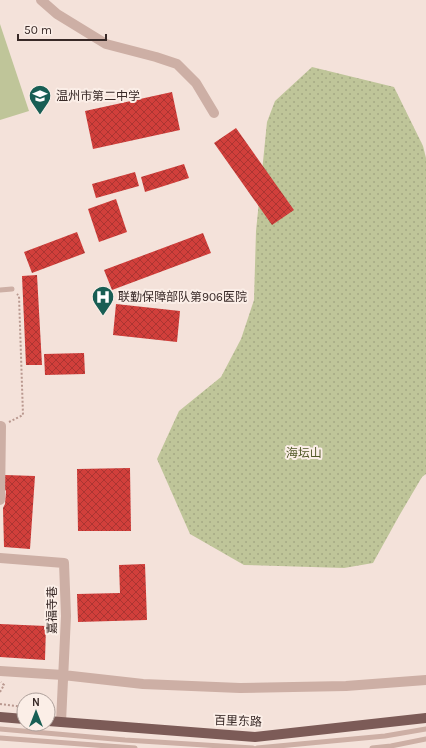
<svg xmlns="http://www.w3.org/2000/svg" width="426" height="748" viewBox="0 0 426 748" font-family="Karla,'Noto Sans SC',sans-serif">
  <defs>
    <pattern id="park-dots" width="8" height="8" patternUnits="userSpaceOnUse"><rect width="8" height="8" fill="#bfc599"/><path d="M2 2h.1M6 6h.1" fill="none" stroke="#a5a984" stroke-width="1.8" stroke-linecap="round"/></pattern>
    <pattern id="building-cross-hatch" width="8" height="8" patternUnits="userSpaceOnUse"><rect width="8" height="8" fill="#d13f3b"/><path d="M0 0l8 8M0 8l8-8" fill="none" stroke="#ab3532"/></pattern>
  </defs>
  <rect width="100%" height="100%" fill="#f4e2da"/>
  <path fill="url(#park-dots)" d="M312 67 394 87 423 146 426 158V474L422 477 399 516 373 563 344 568 244 565 190 534 157 459 179 411 221 377 241 339 254 300 256 231 267 122 275 101Z"/>
  <path fill="#bfc599" d="M0 24 29 111 0 120Z"/>
  <path fill="url(#building-cross-hatch)" d="M172 92 180 130 93 149 85 111Z
    M236 128 294 210 272 225 214 143Z
    M184 164 189 178 145 192 141 177Z
    M135 172 139 186 96 198 92 184Z
    M116 199 127 232 99 242 88 209Z
    M77 232 85 253 32 273 24 252Z
    M203 233 211 253 112 290 104 270Z
    M37 275 42 365H26L22 276Z
    M116 304 180 311 177 342 113 335Z
    M84 353 85 374 45 375 44 354Z
    M130 468 131 531H78L77 469Z
    M5 475 35 476 30 549 4 547 3 508 5 504 6 491 4 488Z
    M145 564 147 620 78 622 77 594 120 593 119 565Z
    M0 624 46 626 45 660 0 657Z"/>
  <g fill="none" stroke-linecap="round" stroke-linejoin="round">
    <path stroke="#b9988f" stroke-width="2" stroke-dasharray="2 2" stroke-linecap="butt" d="M9 422 23 415 19 296 17 294
      M0 692 4 685 1 682
      M0 704 24 707"/>
    <path stroke="#cdafa5" stroke-width="5" d="M0 290 12 289
      M0 729 125 740 253 748
      M0 738 135 748
      M257 748 385 736 426 729
      M372 748 391 746 426 739"/>
    <path stroke="#cdafa5" stroke-width="10" d="M41 0 57 14 106 44 156 57 177 64 196 83 214 113
      M0 500 1 426
      M0 558 64 563 66 616 61 722
      M0 671 63 675 143 684 240 688 346 686 426 680"/>
    <path stroke="#7c5b57" stroke-width="10" d="M0 717 24 719
      M48 721 255 737 426 718"/>
  </g>
  <defs>
    <g id="school-pin" transform="scale(1.15)"><path d="M0 17L-7.5 6A9.5 9.5 0 1 1 7.5 6Z" fill="#185e54" stroke="#fbeee7"/><path d="M0-5L7-2L0 1L-7-2ZM-4 1L0 2.5L4 1V4Q0 6-4 4Z" fill="#fff"/></g>
    <g id="hospital-pin" transform="scale(1.15)"><path d="M0 17L-7.5 6A9.5 9.5 0 1 1 7.5 6Z" fill="#185e54" stroke="#fbeee7"/><path d="M-5-5h3v3.5h4V-5h3V5h-3V1.5h-4V5h-3Z" fill="#fff"/></g>
  </defs>
  <g fill-rule="evenodd">
    <use href="#school-pin" x="40" y="96"/>
    <use href="#hospital-pin" x="103" y="297"/>
  </g>
  <g text-anchor="middle" dominant-baseline="central" stroke-width="4" stroke-linejoin="round" paint-order="stroke">
    <g font-size="12" fill="#382927" stroke="#fbeee7" text-anchor="start">
      <text x="56" y="96">温州市第二中学</text>
      <text x="118" y="297">联勤保障部队第906医院</text>
    </g>
    <g font-size="12" fill="#525928" stroke="#fbeee7">
      <text x="304" y="453">海坛山</text>
    </g>
    <g font-size="12" fill="#382927" stroke="#fbeee7">
      <text transform="translate(52 610) rotate(-90)">嘉福寺巷</text>
      <text transform="translate(238 721) rotate(2)">百里东路</text>
    </g>
  </g>
  <g transform="translate(36 712)"><circle r="19" fill="#fbeee7" stroke="#ad9f9a"/>
  <path d="M0-3L7 15L0 10L-7 15Z" fill="#185e54"/>
  <text y="-6" font-size="11" font-weight="bold" text-anchor="middle" fill="#382927">N</text>
  </g>
  <path d="M18 34v6h88v-6" fill="none" stroke="#382927" stroke-width="2"/>
  <text x="24" y="34" font-size="12" fill="#382927" stroke="#fbeee7" stroke-width="3" paint-order="stroke">50 m</text>
</svg>
